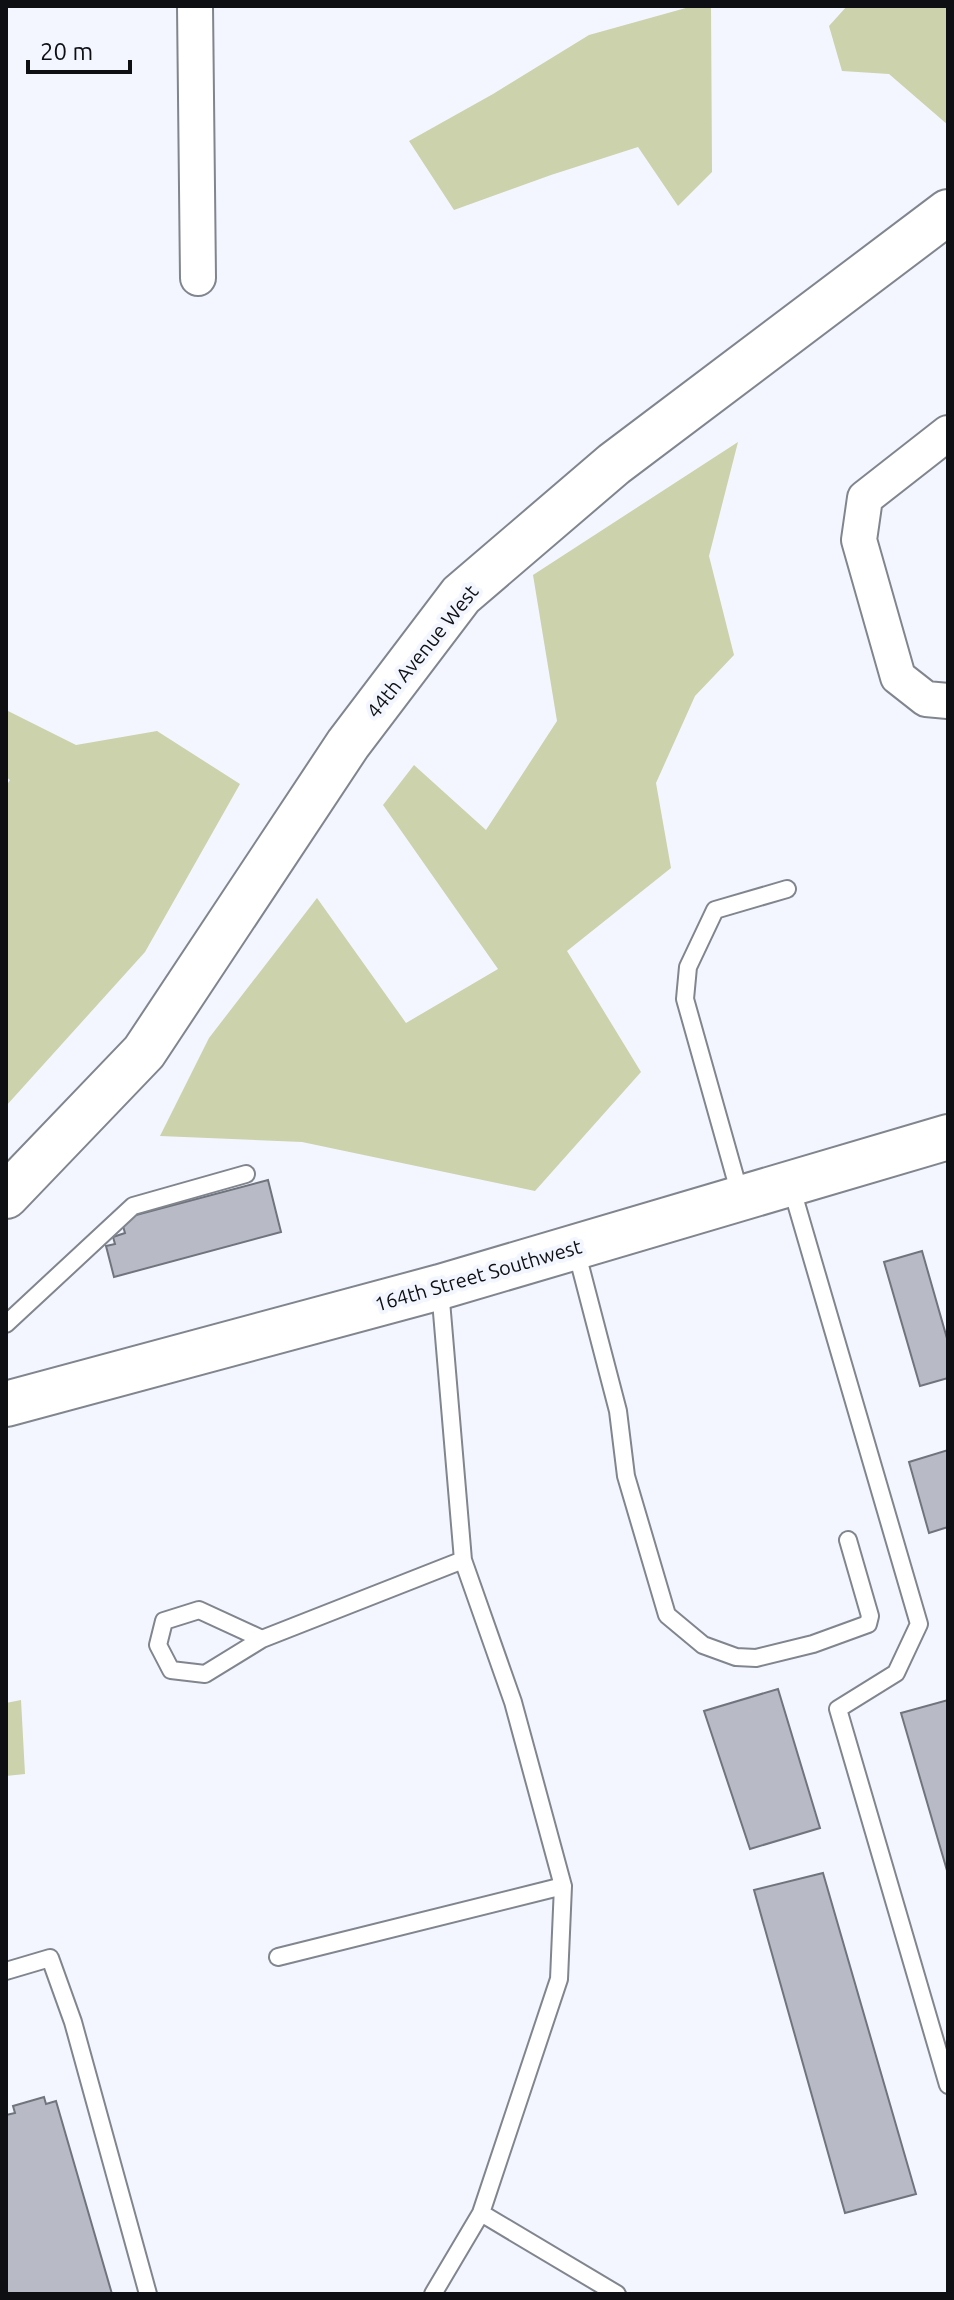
<svg xmlns="http://www.w3.org/2000/svg" width="954" height="2300" viewBox="0 0 954 2300" font-family="Ubuntu,sans-serif">
  <rect width="100%" height="100%" fill="#f3f6ff"/>
  <path fill="#ccd2ab" d="M693 6H711L712 172 678 206 638 147 551 175 454 210 409 141 493 94 589 35Z
    M847 6H948V125L889 74 842 71 829 26Z
    M738 442 709 556 734 655 695 696 656 783 671 868 567 951 641 1072 535 1191 302 1142 160 1136 209 1038 317 898 406 1023 498 969 383 805 414 765 486 830 557 721 533 575Z
    M6 710 76 745 157 731 240 784 145 952 6 1106V786L10 780 6 777Z
    M21 1700 25 1774 6 1776V1703Z"/>
  <path fill="#b8bbc6" stroke="#70747d" stroke-width="2" d="M268 1180 281 1232 114 1277 106 1246 115 1244 113 1237 125 1233 121 1219Z
    M922 1251 948 1342V1378L920 1386 884 1262Z
    M948 1450V1527L929 1533 909 1462Z
    M778 1689 820 1828 750 1849 704 1711Z
    M948 1700V1874L901 1713Z
    M823 1873 916 2194 845 2213 754 1890Z
    M44 2097 46 2104 56 2101 112 2294H6V2115L15 2113 13 2106Z"/>
  <g fill="none" stroke-linecap="round" stroke-linejoin="round">
    <g stroke="#81858e" stroke-width="20">
      <path id="lane" d="M791 1186 919 1624 896 1673 838 1709 948 2085
        M741 1198 685 999 688 967 715 910 787 889
        M576 1250 618 1411 626 1476 667 1615 703 1645 736 1657 756 1658 813 1644 868 1624 870 1616 848 1540
        M440 1289 463 1560 513 1702 563 1886 559 1979 481 2213
        M6 1324 133 1206 246 1174
        M262 1639 199 1610 164 1621 158 1645 171 1670 205 1674 262 1639 463 1560
        M278 1957 563 1886
        M6 1971 50 1958 73 2022 148 2294
        M433 2294 481 2213 617 2294"/>
    </g>
    <g stroke="#81858e" stroke-width="38">
      <path id="street" d="M195 6 198 278
        M948 433 865 498 859 540 898 677 926 699 948 701"/>
    </g>
    <g stroke="#81858e" stroke-width="48">
      <path id="secondary" d="M6 1196 144 1052 348 744 461 595 614 464 948 212
        M6 1404 440 1287 948 1137"/>
    </g>
    <use href="#lane" stroke="#fff" stroke-width="16"/>
    <use href="#street" stroke="#fff" stroke-width="34"/>
    <use href="#secondary" stroke="#fff" stroke-width="44"/>
  </g>
  <g text-anchor="middle" dominant-baseline="central" stroke-width="8" stroke-linejoin="round" paint-order="stroke">
    <g font-size="20" fill="#0e0f13" stroke="#f3f6ff">
      <text transform="translate(422 651) rotate(-51)">44th Avenue West</text>
      <text transform="translate(478 1275) rotate(-16)">164th Street Southwest</text>
    </g>
  </g>
  <rect width="954" height="2300" fill="none" stroke="#0e0f13" stroke-width="16"/>
  <path d="M28 60v12h102v-12" fill="none" stroke="#0e0f13" stroke-width="4"/>
  <text x="40" y="60" font-size="24" fill="#0e0f13" stroke="#f3f6ff" stroke-width="6" paint-order="stroke">20 m</text>
</svg>
